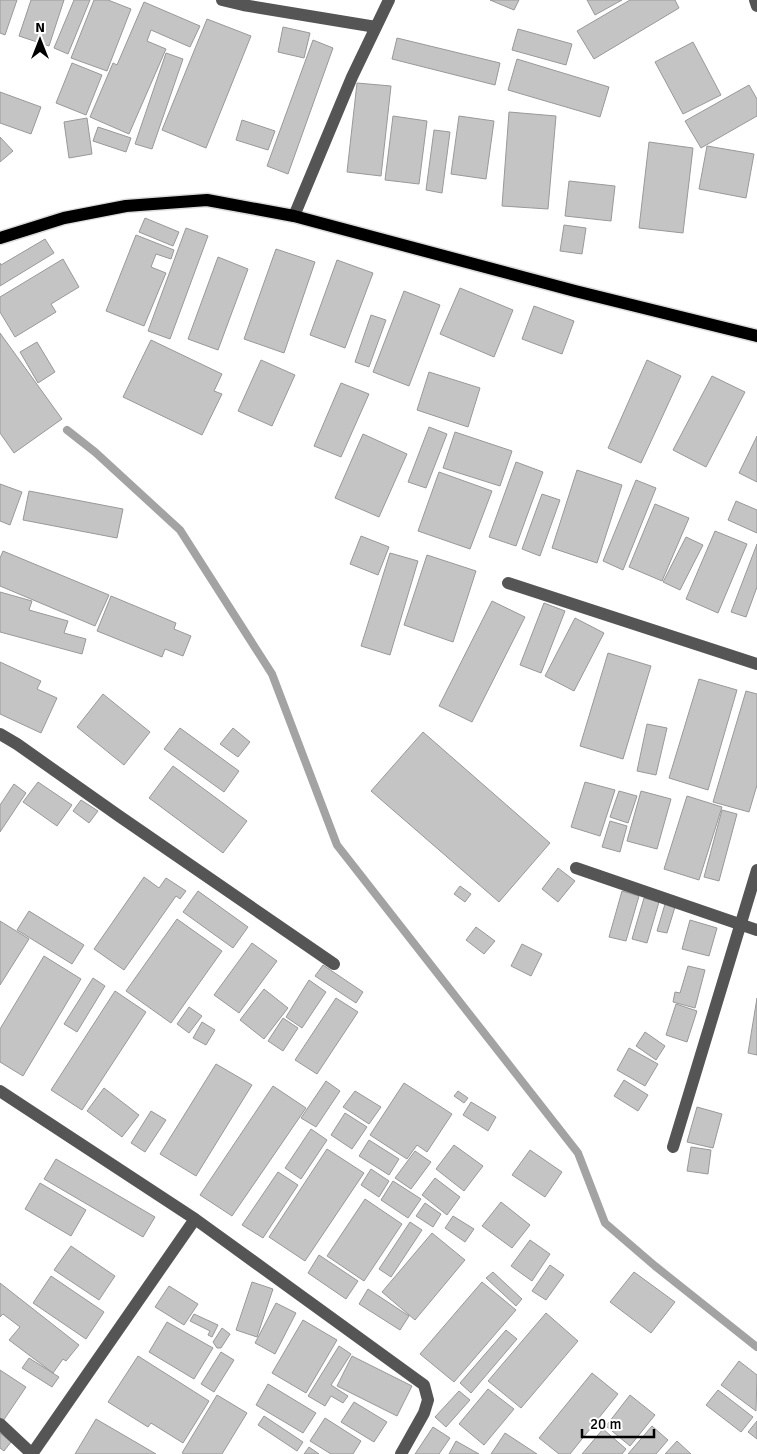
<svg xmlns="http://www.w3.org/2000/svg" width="757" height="1454" viewBox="0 0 757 1454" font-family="Signika,sans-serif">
  <rect width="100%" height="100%" fill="#fff"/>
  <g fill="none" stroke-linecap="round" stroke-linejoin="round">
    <path stroke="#a3a3a3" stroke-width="8" d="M67 430 95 452 180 530 272 674 337 845 578 1153 605 1223 655 1266 757 1347"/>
  </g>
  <path fill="#c4c4c4" stroke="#999" d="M0 0H17L5 35 0 33Z
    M31 0H64L49 46 19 36Z
    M74 0H90L68 54 54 48Z
    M94 0H108L131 9 107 71 71 58Z
    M490 0H519L514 10Z
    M587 0H622L595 15Z
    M630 0H675L679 8 594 59 577 31Z
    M144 2 200 26 190 47 151 30 147 41 166 49 129 134 90 117 113 63 117 65Z
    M207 19 251 36 206 148 162 130Z
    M283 27 310 33 304 58 278 52Z
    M518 29 572 44 566 65 512 50Z
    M397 38 500 63 495 85 392 59Z
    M313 40 333 48 288 174 267 166Z
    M693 42 721 95 683 114 655 62Z
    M166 53 183 59 152 149 135 144Z
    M517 59 609 87 600 117 508 90Z
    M72 63 102 75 86 115 56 103Z
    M357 83 391 86 381 176 347 172Z
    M749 85 757 99V116L701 148 685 121Z
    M0 92 41 107 31 134 0 123Z
    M509 112 556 116 548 209 502 206Z
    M393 116 427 121 419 184 385 180Z
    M459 116 494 121 486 179 451 174Z
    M87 118 92 154 69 158 64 122Z
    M242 120 275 131 268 150 236 140Z
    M98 127 131 138 126 152 93 141Z
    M434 130 450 132 442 193 426 190Z
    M0 137 13 151 0 162Z
    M649 142 693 148 683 233 639 228Z
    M707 146 754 154 746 198 699 189Z
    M569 181 615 186 611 221 565 216Z
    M145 218 179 232 173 246 139 232Z
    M564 225 586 228 582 254 560 251Z
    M186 228 208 236 170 339 148 331Z
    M136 235 174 250 171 259 156 254 151 267 166 273 144 326 106 311Z
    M45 239 54 253 0 286V263L1 265Z
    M276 249 315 262 284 353 244 339Z
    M218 257 248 269 218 350 188 339Z
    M63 259 79 287 51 304 56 312 15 337 0 312V297Z
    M337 260 373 273 345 348 310 335Z
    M460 288 513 310 494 357 440 334Z
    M404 291 440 305 409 386 373 372Z
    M534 306 574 321 562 354 522 339Z
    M371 315 386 320 369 367 355 362Z
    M0 333 62 419 14 453 0 433Z
    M151 340 222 374 214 391 222 394 202 435 123 397Z
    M37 342 55 372 38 383 20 352Z
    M261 360 295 375 272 426 238 411Z
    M647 360 681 376 641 463 608 448Z
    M429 372 480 388 468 427 417 410Z
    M712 376 745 392 706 467 673 450Z
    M341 383 369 394 341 457 314 446Z
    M429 427 447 434 426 488 408 482Z
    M455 432 512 451 500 486 443 468Z
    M363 434 407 454 379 517 335 498Z
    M757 436V482L739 473Z
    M516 462 543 472 516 546 489 537Z
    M577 470 622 485 597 563 552 548Z
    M439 472 492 491 470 549 418 531Z
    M636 480 656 488 623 570 603 561Z
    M0 484 22 492 10 525 0 521Z
    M29 491 123 509 117 538 23 520Z
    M542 494 560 500 540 556 522 549Z
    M736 501 757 510V533L728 520Z
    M655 504 689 518 662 581 629 567Z
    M715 531 747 544 718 613 686 599Z
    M361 536 389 547 378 575 350 564Z
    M686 537 703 545 680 590 663 582Z
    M757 544V587L746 617 731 612Z
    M3 551 109 595 95 626 0 586V558Z
    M390 553 418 561 390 655 361 646Z
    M427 555 476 571 453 642 404 625Z
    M0 592 32 601 29 610 68 621 64 633 86 639 82 654 0 632Z
    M111 596 176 623 174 629 191 636 183 656 165 649 162 657 97 631Z
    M492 601 525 617 472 722 439 706Z
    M544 603 565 611 541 673 520 665Z
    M575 618 604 633 574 691 545 676Z
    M608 653 651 666 623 759 580 746Z
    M0 662 41 681 37 689 57 698 41 733 0 714Z
    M699 679 737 690 708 790 669 778Z
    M746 691 757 694V785L749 812 713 802Z
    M103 694 150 732 124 765 77 727Z
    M647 724 667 728 656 775 637 771Z
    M180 728 239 771 224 792 164 749Z
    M233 728 250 742 238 757 220 744Z
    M423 732 550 843 499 902 371 791Z
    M173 766 247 821 223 853 149 798Z
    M38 782 72 805 57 826 23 802Z
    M585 782 615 790 600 836 571 827Z
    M14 784 26 793 0 832V805Z
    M619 791 637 796 628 823 610 817Z
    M641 791 671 799 657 849 627 841Z
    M687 796 722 807 699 880 664 869Z
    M81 800 98 811 89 823 73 811Z
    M722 810 737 814 719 881 704 877Z
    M610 821 627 826 620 852 602 847Z
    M558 868 575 881 558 902 542 889Z
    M144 877 159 888 166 878 186 891 180 899 176 896 124 970 94 949Z
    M460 886 471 894 465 902 454 894Z
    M198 891 248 927 233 948 183 912Z
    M622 891 639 896 626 941 609 937Z
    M644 898 659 902 647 943 632 939Z
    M665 904 675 907 667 933 657 931Z
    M29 911 84 945 72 964 17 930Z
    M177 919 222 951 171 1023 126 991Z
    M690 920 717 928 709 956 682 949Z
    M0 921 29 939 0 985Z
    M476 927 495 941 484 954 466 940Z
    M252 943 277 961 239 1013 214 995Z
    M522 944 542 954 531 976 511 966Z
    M44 956 81 979 23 1076 0 1062V1029Z
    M323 965 363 992 356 1003 315 976Z
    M688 966 705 970 695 1008 673 1002 675 992 680 993Z
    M93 978 105 986 77 1032 64 1024Z
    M309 980 326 992 302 1028 286 1017Z
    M264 989 288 1008 264 1039 240 1020Z
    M115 991 146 1012 82 1110 51 1090Z
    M336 998 358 1012 317 1074 295 1060Z
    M757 998V1055L748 1053Z
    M676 1004 697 1011 687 1042 666 1035Z
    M189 1007 202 1016 189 1033 177 1024Z
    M283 1018 298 1028 283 1051 268 1041Z
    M202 1022 215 1030 206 1045 193 1038Z
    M645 1032 665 1046 656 1060 636 1046Z
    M629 1048 658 1064 645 1086 617 1070Z
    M216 1064 252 1085 196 1176 160 1154Z
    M624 1080 648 1095 638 1111 614 1096Z
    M326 1081 340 1091 316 1127 301 1118Z
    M404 1083 452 1114 427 1152 417 1145 407 1159 370 1135Z
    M273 1086 306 1108 232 1216 200 1195Z
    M104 1088 139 1115 122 1137 87 1111Z
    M355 1091 381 1107 369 1124 343 1107Z
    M458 1091 468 1098 464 1103 454 1096Z
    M471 1102 496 1117 488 1131 463 1115Z
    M697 1107 722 1114 713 1148 687 1142Z
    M151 1111 166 1120 145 1152 131 1143Z
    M345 1113 367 1127 352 1149 331 1135Z
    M311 1129 327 1140 301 1179 285 1168Z
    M369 1140 399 1159 389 1175 359 1156Z
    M454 1145 483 1166 464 1191 436 1169Z
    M691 1147 711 1150 708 1174 687 1171Z
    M327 1149 364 1173 305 1261 269 1237Z
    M530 1150 562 1172 545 1197 512 1175Z
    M415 1151 431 1162 411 1189 395 1178Z
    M56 1159 155 1217 143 1237 44 1179Z
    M371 1169 389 1181 379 1197 361 1185Z
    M278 1172 298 1185 263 1238 242 1225Z
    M435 1178 460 1197 447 1215 422 1195Z
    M393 1181 421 1199 408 1218 381 1200Z
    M40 1183 86 1210 71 1236 25 1209Z
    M365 1199 402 1224 364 1281 327 1256Z
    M501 1202 530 1225 512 1248 482 1226Z
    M425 1203 441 1214 433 1227 416 1216Z
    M453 1216 474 1229 465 1242 445 1228Z
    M410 1222 422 1230 391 1277 379 1269Z
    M432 1233 465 1260 415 1320 382 1292Z
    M530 1240 550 1254 532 1281 511 1266Z
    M71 1246 115 1276 99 1300 54 1270Z
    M319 1255 358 1281 346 1299 308 1273Z
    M550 1265 564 1275 546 1300 532 1291Z
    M493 1272 522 1299 516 1306 486 1278Z
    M634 1272 675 1302 651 1333 610 1302Z
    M51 1276 104 1312 86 1339 33 1303Z
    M252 1282 273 1289 257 1337 236 1330Z
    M482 1282 516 1310 454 1382 420 1354Z
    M0 1283 79 1345 66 1361 63 1359 53 1373 9 1340 20 1327 3 1314 0 1317Z
    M169 1286 198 1304 184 1325 155 1307Z
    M368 1289 409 1316 400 1330 359 1304Z
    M276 1303 296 1313 275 1354 255 1343Z
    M546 1313 578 1341 521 1408 488 1381Z
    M194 1314 218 1325 212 1337 208 1335 210 1331 190 1321Z
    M303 1320 337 1340 306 1393 272 1373Z
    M167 1322 213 1348 194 1379 149 1352Z
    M222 1328 230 1334 221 1348H217L213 1342Z
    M506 1330 517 1339 471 1393 460 1383Z
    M339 1346 351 1354 331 1385 348 1396 343 1403 331 1396 325 1406 308 1396Z
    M221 1352 234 1360 214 1392 201 1384Z
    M138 1356 209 1401 183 1443 151 1423 148 1427 108 1402Z
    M352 1356 412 1386 397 1416 337 1386Z
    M29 1358 59 1377 52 1387 22 1368Z
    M739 1361 757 1375 756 1411 721 1385Z
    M0 1370 26 1387 3 1421 0 1419Z
    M592 1373 618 1394 570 1454H559L539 1438Z
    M268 1384 316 1413 303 1433 256 1405Z
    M488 1389 514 1409 484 1445 459 1424Z
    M718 1390 753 1417 741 1432 706 1405Z
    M459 1391 470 1400 446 1427 435 1417Z
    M217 1395 247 1413 222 1454H184L182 1453Z
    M630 1395 655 1415 630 1446 606 1426Z
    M354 1402 387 1422 374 1442 341 1422Z
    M264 1416 303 1442 297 1451 258 1425Z
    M325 1418 361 1441 353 1454H331L310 1441Z
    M96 1419 156 1454H75Z
    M757 1421V1439L748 1432Z
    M652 1426 668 1440 656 1454H628Z
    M433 1427 450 1438 439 1454H415Z
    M603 1429 626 1449 622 1454H582Z
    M0 1433 11 1442 4 1451 0 1448Z
    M505 1433 537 1454H491Z
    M456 1441 479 1454H449Z
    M677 1441 691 1454H665Z
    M309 1447 319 1454H304Z"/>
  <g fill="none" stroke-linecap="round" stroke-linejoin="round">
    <g stroke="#dbdbdb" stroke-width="15">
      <path id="major" d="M0 238 64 218 126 206 207 200 294 216 575 291 757 336"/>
    </g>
    <path stroke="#555" stroke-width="12" d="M222 0 243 5 376 27
      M755 0 757 6
      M294 216 352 77 389 0
      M508 583 757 664
      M0 734 17 744 119 816 334 964
      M576 868 757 930
      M0 1091 195 1219 424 1385 428 1400 424 1413 401 1454
      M673 1147 757 870
      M0 1424 32 1454
      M32 1454 195 1219"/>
    <use href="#major" stroke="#000" stroke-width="12"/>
  </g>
  <g transform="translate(40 40)" stroke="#ffffff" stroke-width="4" paint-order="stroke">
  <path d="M0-4L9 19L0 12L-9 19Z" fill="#000000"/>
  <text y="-8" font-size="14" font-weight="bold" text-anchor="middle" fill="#000000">N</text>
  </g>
  <path d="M582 1429v8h72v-8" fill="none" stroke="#000000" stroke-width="2.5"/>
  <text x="590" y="1429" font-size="15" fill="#000000" stroke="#ffffff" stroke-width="4" paint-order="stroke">20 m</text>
</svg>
